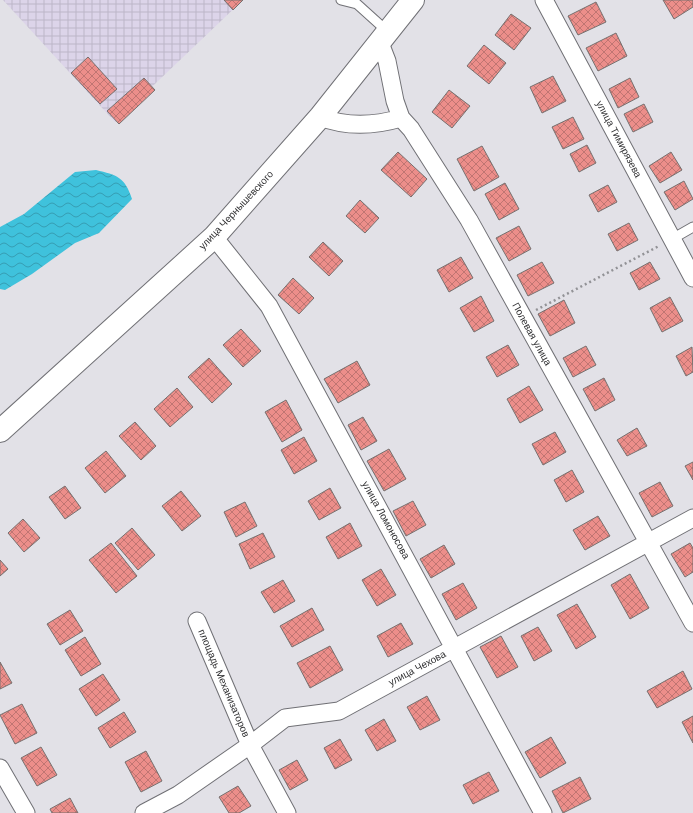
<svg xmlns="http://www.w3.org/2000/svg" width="693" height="813" viewBox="0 0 693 813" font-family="'DM Sans',sans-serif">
  <defs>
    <pattern id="industrial-grid" width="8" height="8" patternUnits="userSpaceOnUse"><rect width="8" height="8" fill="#dcd4e9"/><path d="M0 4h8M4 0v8" fill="none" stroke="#bdb6c8"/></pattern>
    <pattern id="water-waves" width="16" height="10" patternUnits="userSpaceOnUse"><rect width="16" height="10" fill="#3fc2dc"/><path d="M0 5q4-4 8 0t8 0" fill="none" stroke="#359eb3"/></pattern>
    <pattern id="building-cross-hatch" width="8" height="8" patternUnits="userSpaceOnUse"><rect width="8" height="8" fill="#ec8e8a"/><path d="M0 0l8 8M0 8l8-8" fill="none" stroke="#c07572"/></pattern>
  </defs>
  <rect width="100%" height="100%" fill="#e2e1e7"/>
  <path fill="url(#industrial-grid)" d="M3 0H243L115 122Z"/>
  <path fill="url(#water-waves)" d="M96 170C117 175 125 177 132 199L99 233 75 243 32 274 5 290 0 289V227L24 214 75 172Z"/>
  <path fill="url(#building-cross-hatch)" stroke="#76706f" d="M224 0H243L233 10Z
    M663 0H693V7L674 19Z
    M596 2 606 22 578 35 568 16Z
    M511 14 531 28 514 50 495 35Z
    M616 33 627 56 598 71 586 48Z
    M484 45 506 63 489 84 467 66Z
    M88 57 117 89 100 104 71 73Z
    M553 76 566 101 542 113 530 87Z
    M144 78 155 90 119 124 107 111Z
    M630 78 639 97 618 108 609 89Z
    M449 90 470 106 452 128 432 112Z
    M644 104 653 122 633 132 624 114Z
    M573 117 584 139 563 149 552 127Z
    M587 145 596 163 579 172 570 154Z
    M482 146 499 177 474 191 457 159Z
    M398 152 427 179 411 197 381 170Z
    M671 152 682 170 660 183 649 166Z
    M684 181 693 199 675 210 664 192Z
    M505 183 519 209 499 220 485 194Z
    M608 185 617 202 598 212 589 195Z
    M360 200 379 218 365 233 346 216Z
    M629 223 638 240 617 251 608 234Z
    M519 226 531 249 509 261 496 238Z
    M323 242 343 261 329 276 309 257Z
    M461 257 473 278 449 292 437 270Z
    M542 262 554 283 528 296 517 275Z
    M650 262 660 279 639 290 630 273Z
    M293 278 314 298 299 314 278 295Z
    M481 296 494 321 474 332 460 308Z
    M670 297 683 321 662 332 650 308Z
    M564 300 575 323 550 336 538 314Z
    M241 329 261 351 243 367 223 345Z
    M508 345 519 365 497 377 486 357Z
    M586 346 596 365 573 377 563 358Z
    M692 347 693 372 686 376 676 356Z
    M209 358 232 384 212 403 188 377Z
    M357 361 370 385 338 403 324 379Z
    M604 378 615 400 595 411 583 389Z
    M529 386 543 410 520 423 507 399Z
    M177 388 193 407 170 427 154 409Z
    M286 400 302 430 282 442 265 412Z
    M363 417 377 441 361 450 348 425Z
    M135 422 156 446 141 460 119 436Z
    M637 428 647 446 627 456 617 440Z
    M555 432 566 452 543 465 532 444Z
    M304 437 317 461 294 474 281 450Z
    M389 449 406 479 384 491 367 461Z
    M106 451 126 476 105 493 85 468Z
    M693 462V480L685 466Z
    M572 470 584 492 566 502 554 480Z
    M660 482 673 506 652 517 639 493Z
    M65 486 81 508 65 519 49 497Z
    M330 488 341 508 319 520 308 501Z
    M181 491 201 516 182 531 162 506Z
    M413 501 426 525 406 536 393 511Z
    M245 502 257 526 236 537 224 512Z
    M598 516 610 536 585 550 573 530Z
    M23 519 40 538 24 552 8 533Z
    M350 523 362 546 338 559 326 537Z
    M132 528 155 555 138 570 115 543Z
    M263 533 275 557 250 569 239 544Z
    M111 543 137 576 116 593 89 560Z
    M690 543 693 548V572L685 577 671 554Z
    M444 545 455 564 431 578 420 559Z
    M0 560 8 569 0 576Z
    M381 569 396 595 377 606 362 580Z
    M630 574 649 608 630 619 611 585Z
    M283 580 295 601 274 613 261 592Z
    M463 583 477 608 456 620 442 594Z
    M577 604 596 637 576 649 557 615Z
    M312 608 324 630 292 647 280 626Z
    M70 610 83 631 60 645 47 624Z
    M401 623 413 644 388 657 377 636Z
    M538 627 552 651 534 661 521 636Z
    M501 636 518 667 497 678 480 647Z
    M85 637 101 664 81 676 65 650Z
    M330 646 343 670 310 688 297 663Z
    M0 662 12 683 0 689Z
    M683 671 692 689 657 708 647 691Z
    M103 674 120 700 96 716 79 689Z
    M427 696 440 720 420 730 407 707Z
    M22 704 37 733 15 744 0 715Z
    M124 712 136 732 110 748 98 728Z
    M693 716V743L682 722Z
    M384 719 396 741 377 751 365 730Z
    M551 737 566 763 540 778 525 752Z
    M340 739 352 760 335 769 324 748Z
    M41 747 57 775 37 786 21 758Z
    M146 751 162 781 141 792 125 762Z
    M297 760 308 780 290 790 279 770Z
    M489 772 499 791 473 804 463 785Z
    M580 777 591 799 563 813 552 791Z
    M238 786 251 806 239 813H229L219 797Z
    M70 798 78 813H52L50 809Z"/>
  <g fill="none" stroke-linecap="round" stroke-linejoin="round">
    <g stroke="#707075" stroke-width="11">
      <path id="lane" d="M341 0 357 4 388 32
        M672 239 693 227"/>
    </g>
    <g stroke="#707075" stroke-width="19">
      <path id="street" d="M544 0 693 278
        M380 43 387 61 395 101 401 118 411 129 469 220 693 623
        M320 117C346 127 374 126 401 118
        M214 237 269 306 543 813
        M197 621 250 745 287 813
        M0 768 26 813
        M144 813 178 795 250 745 285 718 339 711 693 518"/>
    </g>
    <g stroke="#707075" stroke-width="24">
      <path id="secondary" d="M0 431 214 237 320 117 413 0"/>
    </g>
    <path stroke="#929296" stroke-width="2.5" stroke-dasharray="2 3" stroke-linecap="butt" d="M536 310 659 246"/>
    <use href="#lane" stroke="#fff" stroke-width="9"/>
    <use href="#street" stroke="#fff" stroke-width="17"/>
    <use href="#secondary" stroke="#fff" stroke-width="22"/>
  </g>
  <g text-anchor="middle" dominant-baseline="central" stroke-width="4" stroke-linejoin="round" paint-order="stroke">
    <g font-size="10" fill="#323234" stroke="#fff">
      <text transform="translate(619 139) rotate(62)">улица Тимирязева</text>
      <text transform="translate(236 210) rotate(-47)">улица Чернышевского</text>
      <text transform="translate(532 334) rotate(61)">Полевая улица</text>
      <text transform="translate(386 520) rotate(61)">улица Ломоносова</text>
      <text transform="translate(417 668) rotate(-28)">улица Чехова</text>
      <text transform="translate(224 683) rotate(67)">площадь Механизаторов</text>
    </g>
  </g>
</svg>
